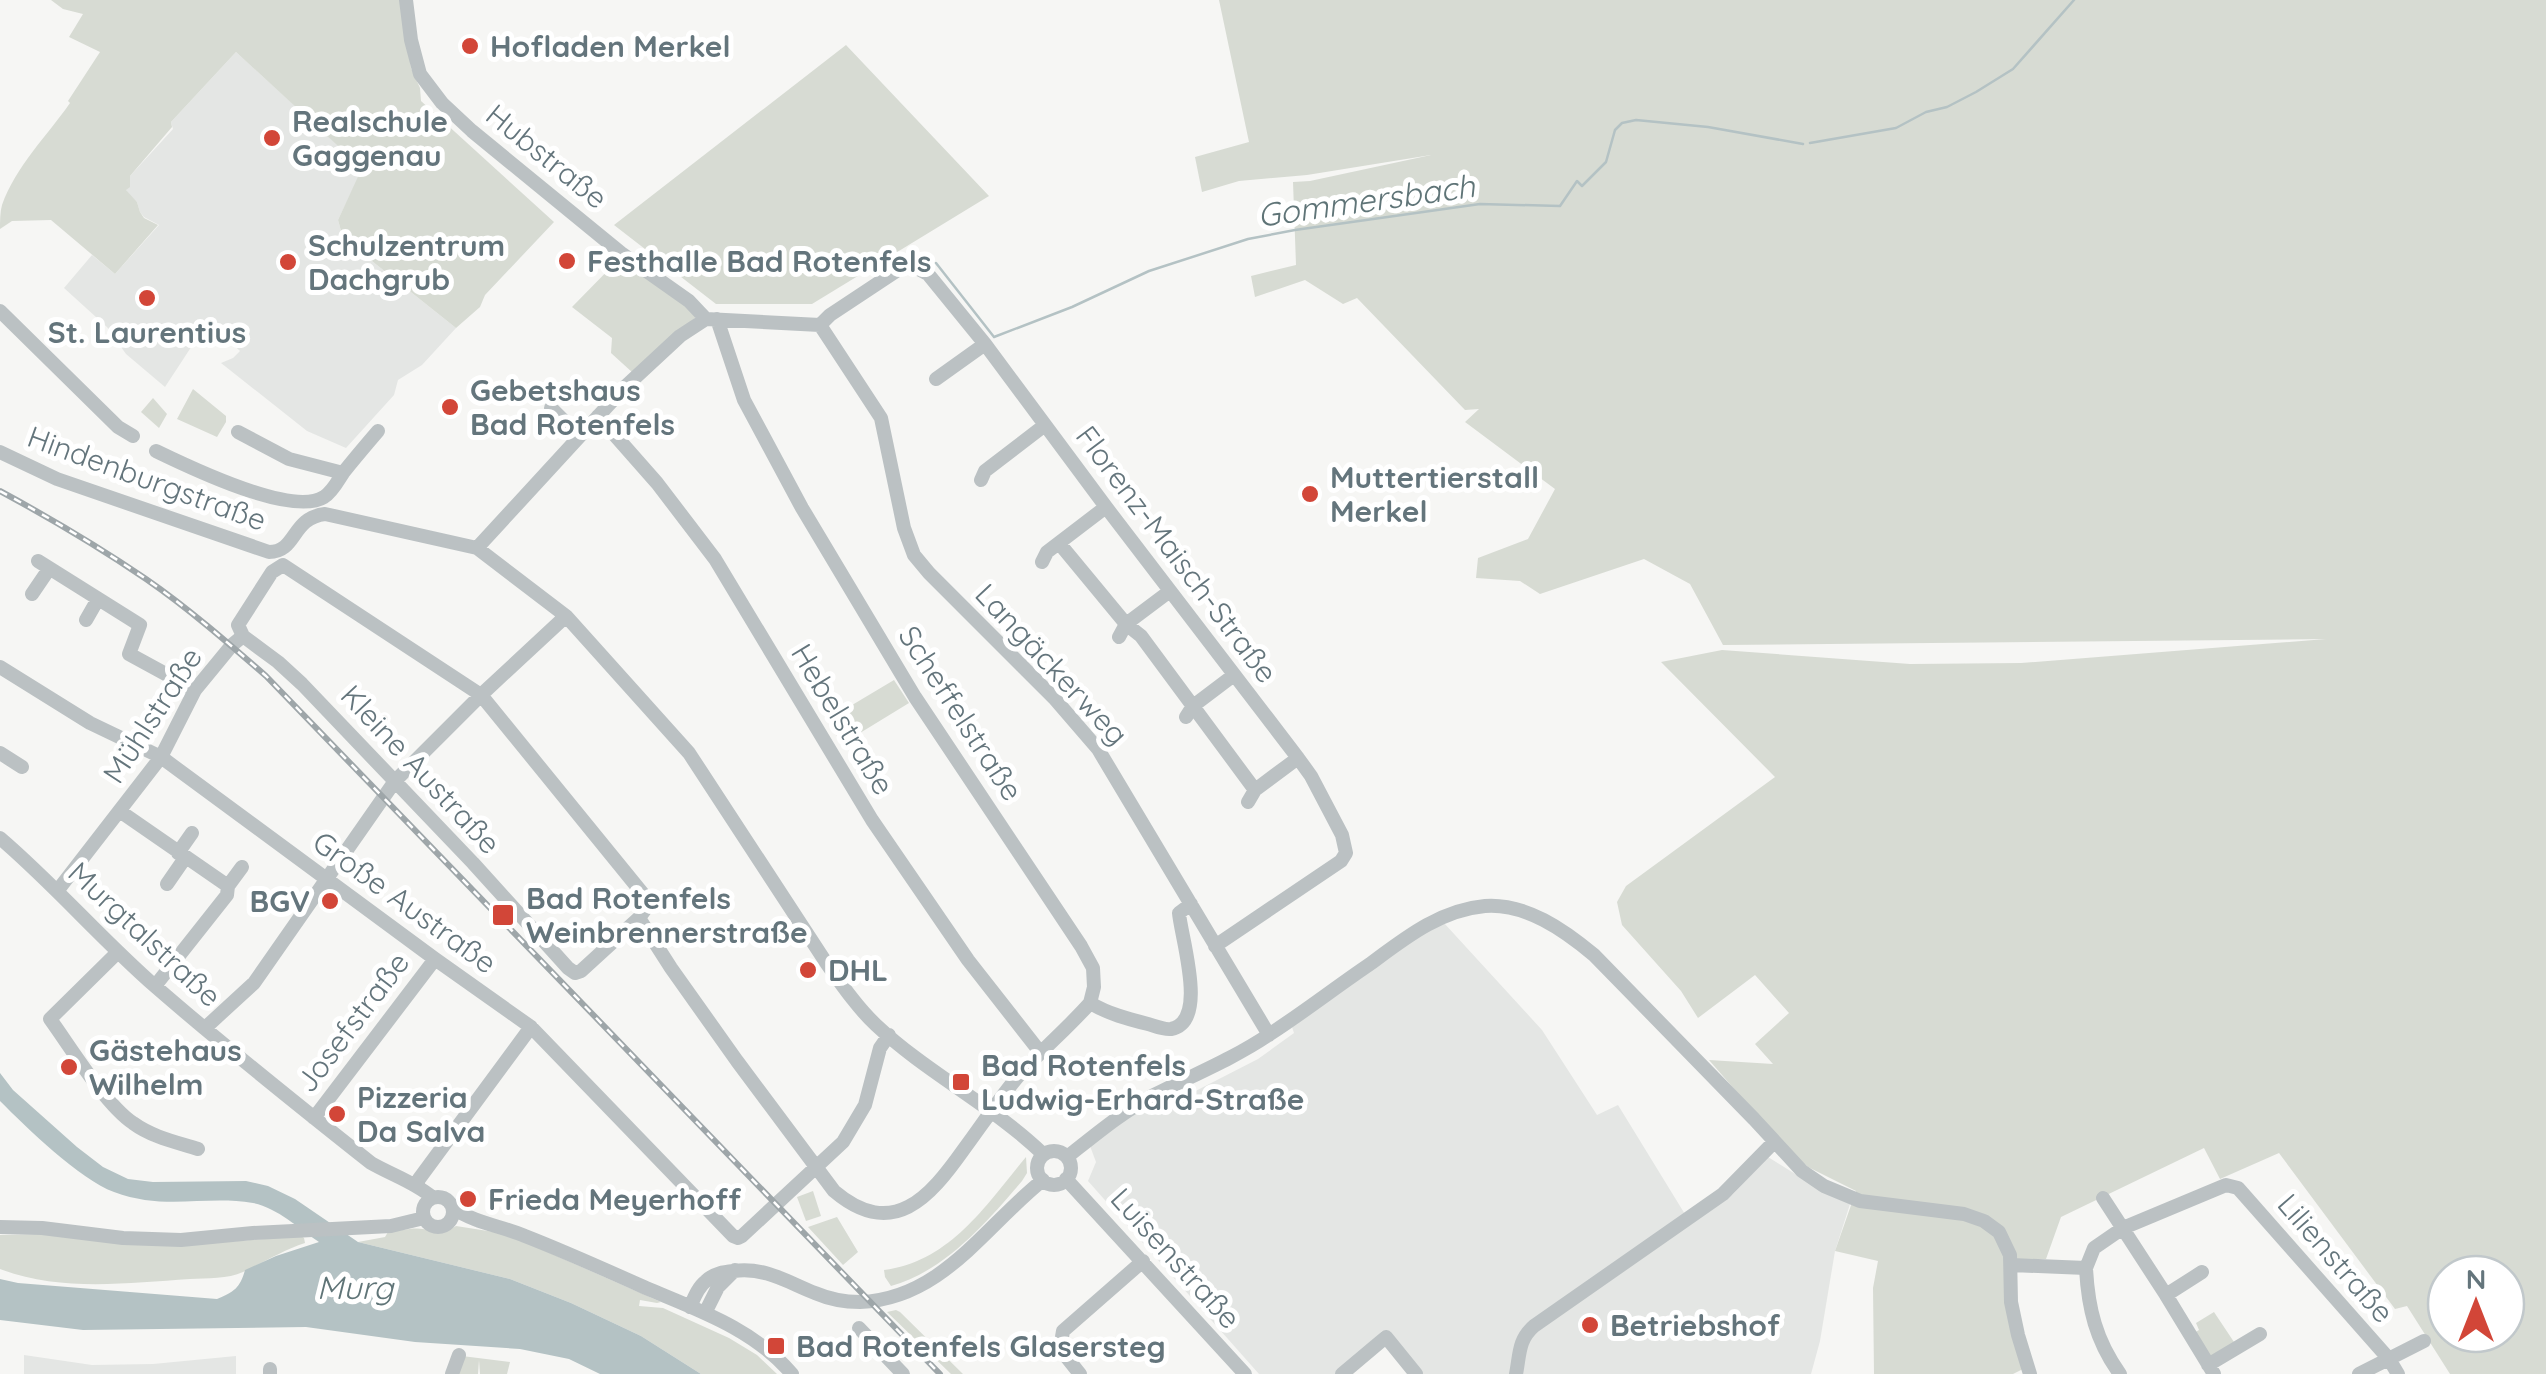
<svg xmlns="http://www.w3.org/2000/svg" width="2546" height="1374" viewBox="0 0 2546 1374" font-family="Quicksand,sans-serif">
  <rect width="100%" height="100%" fill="#f6f6f4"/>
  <path fill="#e4e6e4" d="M236 52 363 168 338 220 343 238 456 328 422 365 398 380 394 395 346 448 307 431 221 363 233 358 240 351 223 335H211L203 329 165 387 126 354 107 327 64 288 92 255 115 274 159 225 144 217 140 212 137 202 128 194 126 190 130 176 173 129 171 122Z
    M1444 923 1542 1030 1597 1115 1618 1105 1691 1224 1733 1194 1768 1157 1829 1195 1850 1204 1835 1251 1820 1341 1811 1374H1421L1382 1331 1335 1374H1259L1088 1181 1096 1162 1090 1146 1134 1113 1155 1102 1169 1098 1178 1100 1258 1059 1294 1033 1292 1027 1414 939Z
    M24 1355 92 1365 153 1364 236 1356V1374H24Z"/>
  <path fill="#d7dbd3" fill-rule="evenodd" d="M51 0H403L411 68 420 88 421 101 554 222 485 295 480 307 456 328 343 238 338 220 362 168 236 52 171 122 172 127 130 176V187L126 190 137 202 140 212 144 218 158 225 115 274 51 220 12 221 0 229C0 221 0 212 2 205 16 166 47 136 70 103L68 101 100 52 69 37 83 14 63 9Z
    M1219 0H2546V1374H2450L2407 1306 2395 1309 2279 1153 2220 1179 2204 1148 2061 1217 2046 1259H2015V1301L2029 1366 2013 1374H1874L1873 1288 1878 1261 1835 1251 1856 1191 1808 1167 1781 1143 1709 1060 1773 1064 1755 1044 1789 1013 1755 975 1698 1018 1681 991 1622 925 1617 902 1626 886 1775 777 1661 662 1722 650 1910 664 2021 663 2326 639 1723 645 1690 584 1644 559 1540 594 1520 581 1476 578 1478 558 1528 539 1555 489 1465 422 1479 409 1465 410 1357 298 1343 304 1305 280 1255 297 1251 276 1296 265 1293 182 1310 181 1431 155 1307 175 1239 181 1202 192 1195 157 1249 142ZM2446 1274H2506V1334H2446Z
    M846 45 989 196 812 304H716L614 225Z
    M620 258 695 311V318L633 373 611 353 612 338 572 307Z
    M193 389 226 416V422L217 437 177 419Z
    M153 398 167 414 159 428 141 412Z
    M894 680 909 703 842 744 827 720Z
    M1026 1157 1027 1173 1022 1181C987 1222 945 1271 891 1286L885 1277 884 1270C950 1262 987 1204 1026 1157Z
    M813 1191 821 1216 806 1221 797 1197Z
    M837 1217 858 1252 843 1265 808 1227Z
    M456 1226 507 1234 661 1302 657 1303 640 1300 639 1306 663 1308 729 1338 757 1355 777 1374H701L641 1336 571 1303 510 1279 358 1242 385 1237 388 1232C399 1231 413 1227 423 1229 438 1231 442 1235 456 1226Z
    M44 1234 189 1245 301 1236 304 1238 305 1243C283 1250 263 1263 243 1272 228 1279 207 1278 190 1279 127 1283 60 1292 0 1269V1235Z
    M896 1310 900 1312 963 1374H951L887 1312Z
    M2214 1312 2234 1342 2214 1355H2209L2194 1333 2199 1330 2196 1323Z
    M462 1356 510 1362 507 1374H480L479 1360 478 1374H456Z"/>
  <path fill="#b4c2c4" d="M0 1073 13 1090 77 1147 103 1167 128 1179 153 1182 246 1181 268 1186 295 1199 358 1242 510 1279 571 1303 641 1336 701 1374H600L569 1359 520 1349 415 1342 306 1327 83 1330 0 1320V1279L18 1283 217 1299C234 1292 240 1288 245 1270L276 1256 319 1242C300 1229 276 1207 253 1203 204 1195 165 1211 114 1192 79 1179 27 1128 0 1101Z"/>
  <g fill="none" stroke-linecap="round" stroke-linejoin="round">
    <path stroke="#b4c2c4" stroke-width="2.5" d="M1810 143 1896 128 1926 112 1947 107 1976 92 2013 69 2074 0
      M936 263 994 337 1072 307 1149 271 1248 239 1295 230 1480 204 1560 206 1577 181 1582 186 1606 162 1615 130 1622 123 1636 120 1708 127 1803 144"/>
    <path stroke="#bbc1c3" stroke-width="14" d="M406 0 411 40 420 74 442 103 472 131 621 253 689 301 706 319
      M0 311 118 427 133 436
      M820 325 830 315 901 268 911 265 928 274 985 344 1106 507 1298 758 1311 776 1342 835 1346 853 1341 861 1215 946
      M820 325 881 418 904 528 914 555 929 573 1054 698 1098 749 1269 1035
      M936 379 985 344
      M551 408 579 436
      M598 416 657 483 715 559 872 820 968 960 1040 1052
      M238 432 289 459 343 473
      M156 451C189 467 292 517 324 497 333 491 337 482 343 473 354 459 366 445 378 431
      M0 452 57 479 269 552C297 552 291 518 325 514L477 548 566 616 689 753 827 964C842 985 857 1007 876 1025 927 1073 992 1105 1043 1154
      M981 480 985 471 1045 425
      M1059 543 1126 624 1141 636 1255 790
      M477 548 625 387 680 336 706 319 820 325
      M38 561 140 625 129 654 195 690
      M1042 562 1047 552 1106 507
      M32 594 49 569
      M86 620 98 599
      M243 636 278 662 302 684 473 863 568 968 575 973 581 971 639 918
      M1119 637 1126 624 1170 591
      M0 667 90 723 161 757 435 959 531 1027 733 1236 738 1238 742 1236 843 1142 865 1105 880 1048 889 1035
      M1186 717 1193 706 1234 675
      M0 753 22 767
      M1248 802 1255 790 1298 758
      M121 812 228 886 227 895 155 986
      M0 838C55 885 102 940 156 987 226 1048 299 1106 371 1163 392 1175 414 1182 432 1197
      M178 853 192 833
      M167 884 185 858
      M228 886 242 867
      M58 890 161 757 195 690 232 645 243 636 238 625 272 572 283 565 481 695 643 894 647 907 639 918 671 968 737 1061 834 1191C893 1241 930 1197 964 1149 981 1126 997 1102 1015 1080 1038 1053 1066 1030 1090 1003L1094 987 1093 968 1081 946 915 697 802 508 744 400 717 319
      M118 952 50 1019C71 1048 105 1104 133 1123 152 1137 176 1142 198 1149
      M1090 1003C1109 1014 1128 1019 1148 1024 1155 1026 1164 1030 1171 1029 1209 1022 1181 938 1179 913L1191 904
      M205 1028 254 983 395 781 481 695 566 616
      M314 1118 435 959
      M1037 1168a17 17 0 1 1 34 0a17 17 0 1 1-34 0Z
      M1067 1157C1095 1135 1122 1112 1154 1095 1193 1075 1233 1059 1270 1034 1304 1012 1336 987 1370 964 1405 938 1440 910 1485 906 1526 903 1564 930 1594 955L1754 1119 1802 1171 1824 1186 1860 1201 1964 1214 1984 1221 1999 1232 2010 1255 2011 1302 2018 1335 2030 1374
      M1066 1179 1245 1374
      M417 1185 419 1179 531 1027
      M423 1212a15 15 0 1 1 30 0a15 15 0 1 1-30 0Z
      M2103 1198 2166 1295 2214 1374
      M453 1208C475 1223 501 1226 525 1236 566 1252 606 1270 646 1288 698 1310 754 1329 792 1374
      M0 1227 42 1228 123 1238 181 1240 253 1233 391 1226 424 1218
      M2012 1265 2086 1268 2094 1248 2123 1228 2226 1185 2238 1188 2389 1359 2398 1374
      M2086 1268C2088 1308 2096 1341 2120 1374
      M2166 1295 2202 1272
      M690 1307C694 1298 698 1287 706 1281 714 1273 724 1272 734 1271 766 1267 787 1282 815 1293 829 1299 845 1302 860 1302 942 1299 985 1226 1043 1180
      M705 1313 718 1287 735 1270
      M859 1328 903 1374
      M2208 1365 2260 1334
      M270 1369V1374
      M452 1374 459 1355
      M1080 1374 1060 1349 1063 1331 1143 1261
      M1342 1374 1386 1337 1416 1374
      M1516 1374C1520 1354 1518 1340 1534 1326L1723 1194 1774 1142
      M2359 1374 2424 1341"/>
    <g stroke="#9ea6a9" stroke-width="6">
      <path id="rail" d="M0 491C50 518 99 547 146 579 188 608 227 642 266 676L940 1374"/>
    </g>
    <use href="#rail" stroke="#fff" stroke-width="2.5" stroke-dasharray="8" stroke-linecap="butt"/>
  </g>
  <g fill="#d24638" stroke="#fff" stroke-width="4">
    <circle cx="470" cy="46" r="10"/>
    <circle cx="272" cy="138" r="10"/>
    <circle cx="567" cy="261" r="10"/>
    <circle cx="288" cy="262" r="10"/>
    <circle cx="147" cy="298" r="10"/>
    <circle cx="450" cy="407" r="10"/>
    <circle cx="1310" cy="494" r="10"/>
    <circle cx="330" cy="901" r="10"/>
    <rect x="491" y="903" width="24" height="24" rx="5"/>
    <circle cx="808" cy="970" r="10"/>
    <circle cx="69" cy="1067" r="10"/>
    <rect x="951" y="1072" width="20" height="20" rx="5"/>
    <circle cx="337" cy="1114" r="10"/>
    <circle cx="468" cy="1199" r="10"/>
    <circle cx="1590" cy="1325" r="10"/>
    <rect x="766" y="1336" width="20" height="20" rx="5"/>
  </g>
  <g text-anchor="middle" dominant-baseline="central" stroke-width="10" stroke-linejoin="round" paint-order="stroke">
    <g font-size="30" font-weight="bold" fill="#64757c" stroke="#fff" text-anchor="start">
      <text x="490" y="46">Hofladen Merkel</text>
      <text x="292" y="121">Realschule<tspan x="292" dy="34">Gaggenau</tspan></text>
      <text x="308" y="245">Schulzentrum<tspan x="308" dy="34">Dachgrub</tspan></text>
      <text x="587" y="261">Festhalle Bad Rotenfels</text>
      <text x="147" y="332" text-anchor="middle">St. Laurentius</text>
      <text x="470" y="390">Gebetshaus<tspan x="470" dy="34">Bad Rotenfels</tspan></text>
      <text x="1330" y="477">Muttertierstall<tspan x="1330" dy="34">Merkel</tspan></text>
      <text x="526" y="898">Bad Rotenfels<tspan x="526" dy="34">Weinbrennerstraße</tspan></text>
      <text x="310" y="901" text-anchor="end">BGV</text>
      <text x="828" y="970">DHL</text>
      <text x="89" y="1050">Gästehaus<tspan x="89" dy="34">Wilhelm</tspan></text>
      <text x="981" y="1065">Bad Rotenfels<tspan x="981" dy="34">Ludwig-Erhard-Straße</tspan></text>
      <text x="357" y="1097">Pizzeria<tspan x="357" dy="34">Da Salva</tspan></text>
      <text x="488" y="1199">Frieda Meyerhoff</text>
      <text x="1610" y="1325">Betriebshof</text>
      <text x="796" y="1346">Bad Rotenfels Glasersteg</text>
    </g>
    <g font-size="30" fill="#64757c" stroke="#fff">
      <text transform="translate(547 156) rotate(39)">Hubstraße</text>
      <text transform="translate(147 478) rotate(20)">Hindenburgstraße</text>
      <text transform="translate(1177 554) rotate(53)">Florenz-Maisch-Straße</text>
      <text transform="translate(1052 664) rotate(47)">Langäckerweg</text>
      <text transform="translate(961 713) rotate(57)">Scheffelstraße</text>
      <text transform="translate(152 715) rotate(-57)">Mühlstraße</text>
      <text transform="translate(843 719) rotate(59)">Hebelstraße</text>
      <text transform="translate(421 769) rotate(47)">Kleine Austraße</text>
      <text transform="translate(405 902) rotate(36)">Große Austraße</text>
      <text transform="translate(145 934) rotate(43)">Murgtalstraße</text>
      <text transform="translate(352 1022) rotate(-53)">Josefstraße</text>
      <text transform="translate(1176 1258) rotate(48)">Luisenstraße</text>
      <text transform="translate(2336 1258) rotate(49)">Lilienstraße</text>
    </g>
    <g font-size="32" font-style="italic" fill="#5f7477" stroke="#fff">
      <text transform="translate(1366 200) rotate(-8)">Gommersbach</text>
      <text x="355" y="1287">Murg</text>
    </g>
  </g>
  <g transform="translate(2476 1304)"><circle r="48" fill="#ffffff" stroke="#c1c8cb" stroke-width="2.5"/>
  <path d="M0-8L18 38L0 25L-18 38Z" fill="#d24638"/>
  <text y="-15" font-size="28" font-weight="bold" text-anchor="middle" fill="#64757c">N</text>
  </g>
</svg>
